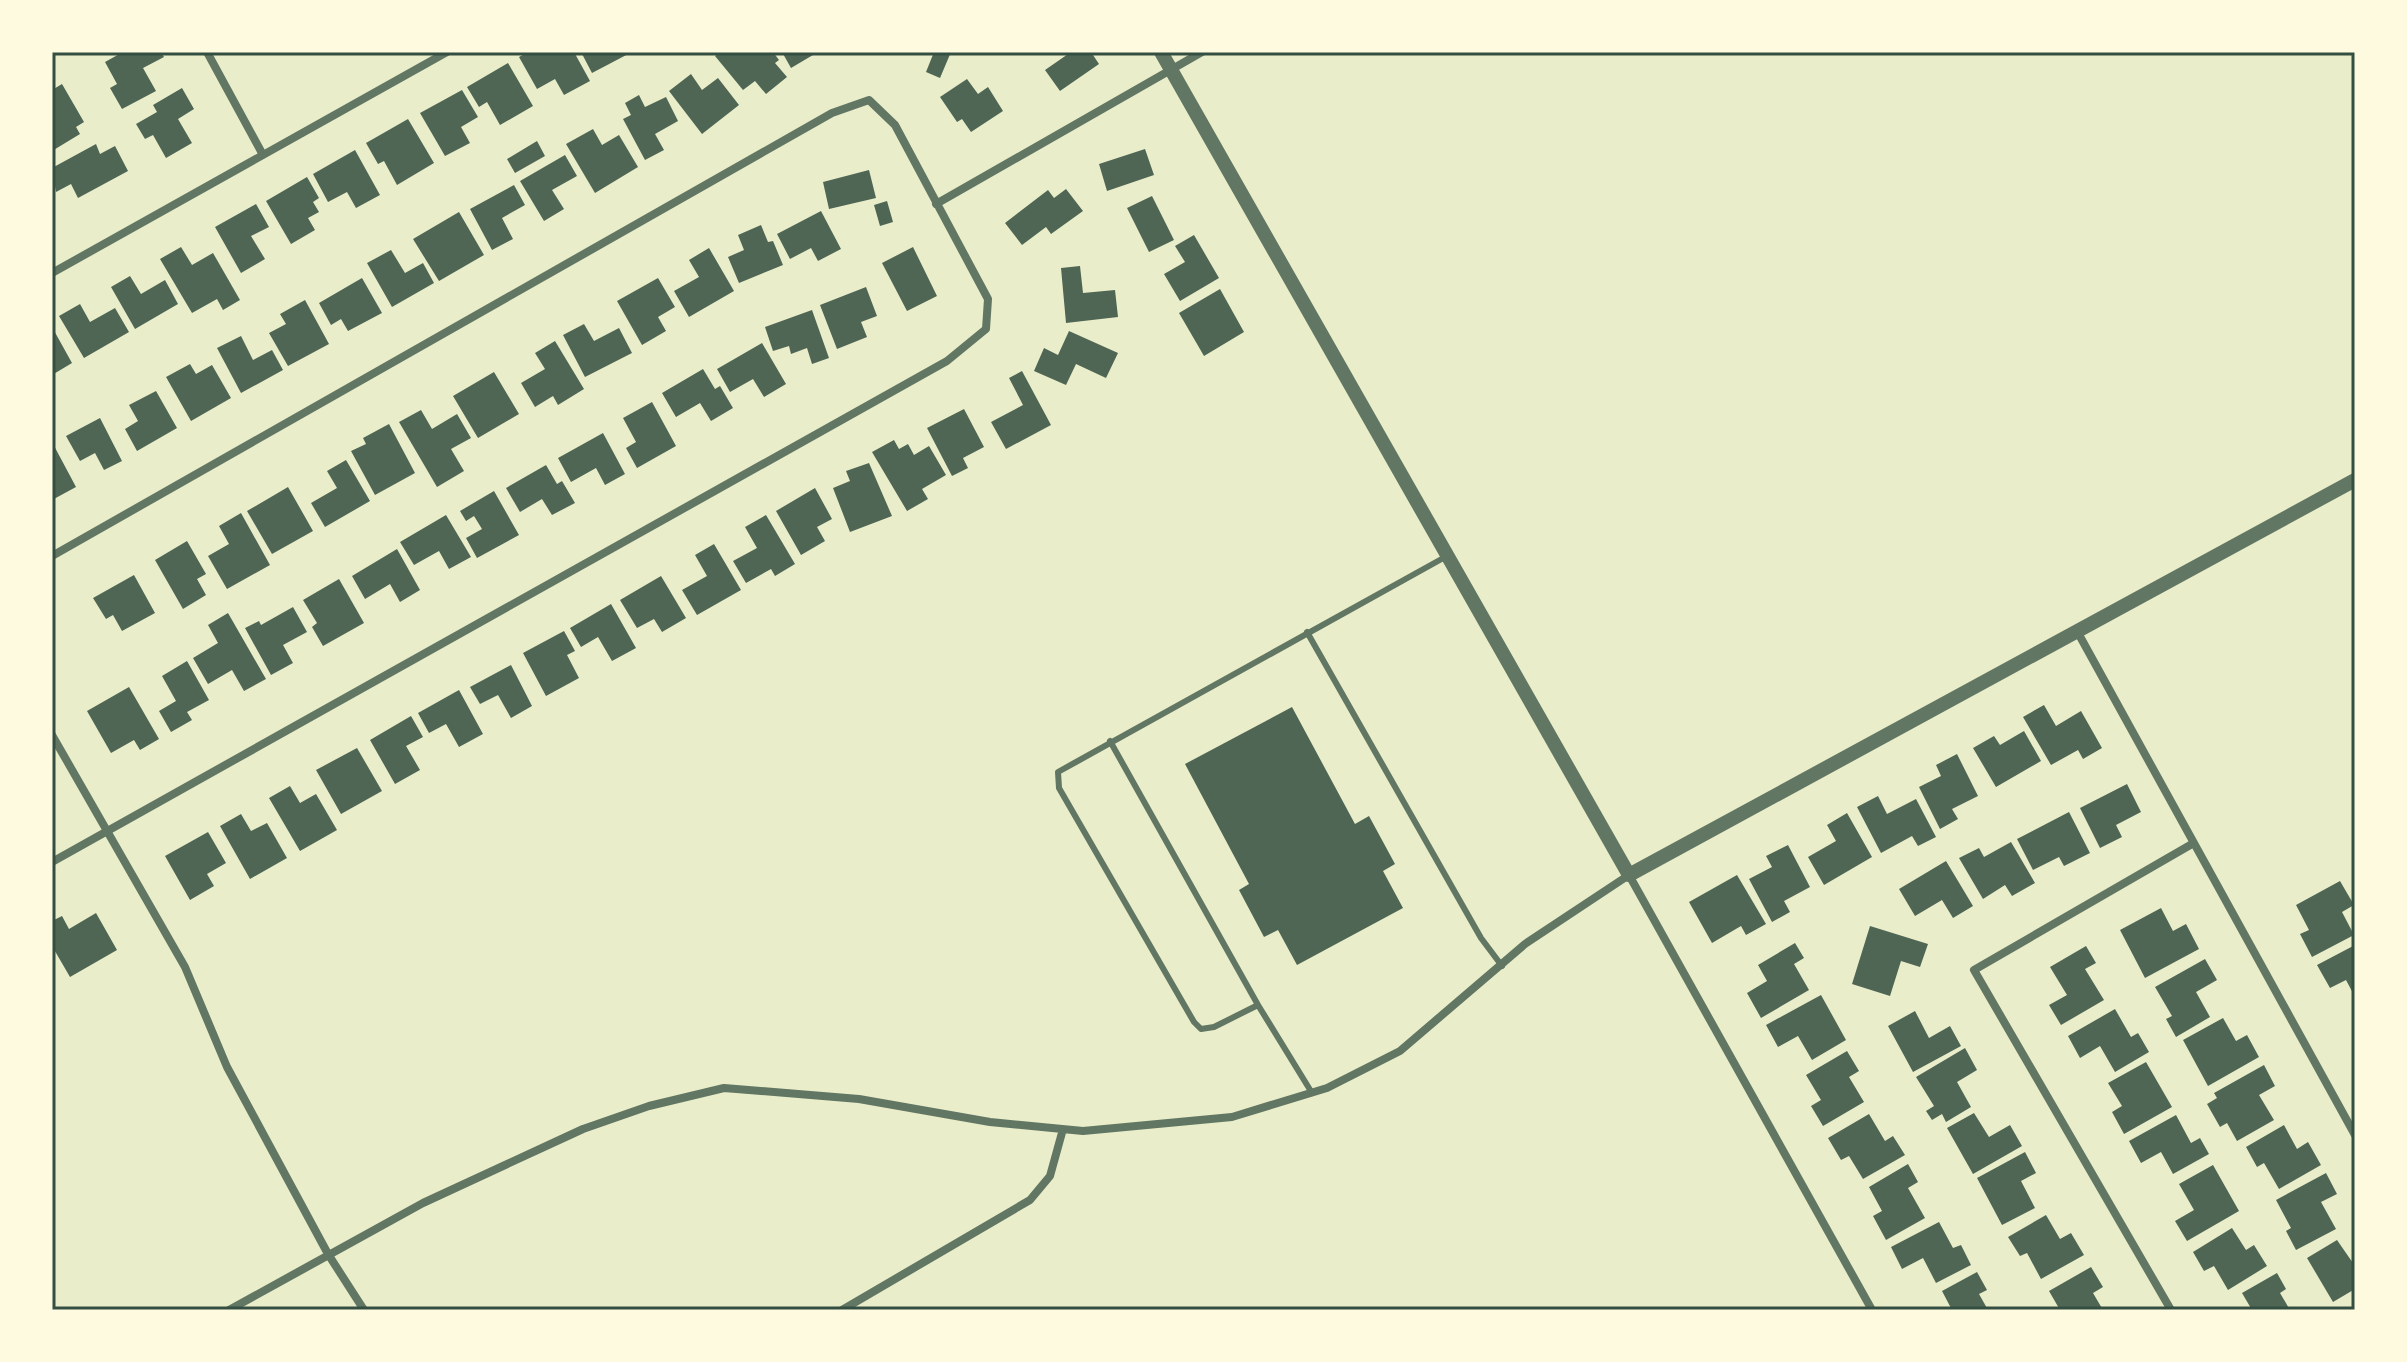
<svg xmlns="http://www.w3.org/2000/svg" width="2407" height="1362" viewBox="0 0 2407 1362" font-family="Roboto,sans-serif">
  <rect width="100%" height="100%" fill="#e9edc9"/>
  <path fill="#4f6655" d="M123 52H161L164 57 143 68 156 91 122 109 110 88 117 84 105 62Z
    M528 52H574L590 81 564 95 555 79 537 89 519 57Z
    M581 52H632L592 73Z
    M720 52H773L779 60 775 63 787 77 766 94 755 81 743 90 715 56Z
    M782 52H812L813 55 791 68Z
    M934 52H951L940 78 926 72Z
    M1071 52H1091L1099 64 1060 91 1045 70Z
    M508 63 533 106 500 125 487 102 479 107 467 87Z
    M691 74 702 90 718 78 739 105 702 134 669 91Z
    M967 79 978 94 988 87 1003 111 971 132 962 119 957 122 940 97Z
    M62 84 84 122 76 127 80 134 52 151V90Z
    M182 88 194 109 178 119 192 143 166 158 153 135 145 139 136 124 157 112 153 105Z
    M462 90 478 117 461 127 470 143 445 156 420 113Z
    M639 95 645 107 666 97 678 121 655 134 664 150 645 160 623 119 631 115 625 103Z
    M408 119 434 163 397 185 384 161 378 164 366 143Z
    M593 129 602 145 619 135 638 167 595 193 566 144Z
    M537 141 545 156 515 173 507 159Z
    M96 144 100 154 115 146 128 171 78 198 71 184 56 192 52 168Z
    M1145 149 1154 175 1107 191 1099 164Z
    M355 150 380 195 356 208 347 192 328 202 313 174Z
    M565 155 577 176 552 190 564 209 544 221 520 181Z
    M869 170 876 198 829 209 823 182Z
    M307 177 319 198 313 202 319 212 308 218 315 230 291 244 266 201Z
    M514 185 525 205 502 218 513 239 492 250 470 209Z
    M1066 189 1083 211 1051 234 1046 227 1022 245 1005 223 1048 190 1054 198Z
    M1152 196 1174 240 1149 252 1127 208Z
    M887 201 893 222 880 226 874 205Z
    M256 204 269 227 251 236 265 259 241 273 215 227Z
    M821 211 841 249 818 261 811 248 790 259 777 234Z
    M459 212 484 255 439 281 413 239Z
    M761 225 768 242 773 241 783 265 739 283 728 257 744 250 738 235Z
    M1194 235 1219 278 1180 301 1164 274 1185 262 1175 246Z
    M181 247 192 265 213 253 240 300 223 310 217 299 192 313 160 259Z
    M913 247 937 296 907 311 882 263Z
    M709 248 734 291 689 317 674 291 699 277 689 260Z
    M391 250 405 273 423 263 434 283 392 307 367 263Z
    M1080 266 1083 293 1115 290 1118 317 1066 323 1061 268Z
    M130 276 141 294 165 280 178 304 135 329 111 287Z
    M362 278 382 313 348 331 341 319 331 325 319 303Z
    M658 278 675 307 658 317 666 331 642 345 617 301Z
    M866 287 877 316 861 322 867 337 837 349 820 305Z
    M1220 289 1244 332 1204 356 1179 313Z
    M305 300 329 344 288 366 269 333 286 324 280 314Z
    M80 304 90 322 115 308 129 332 84 358 59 316Z
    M812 310 829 358 812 364 807 348 791 354 789 346 773 351 765 327Z
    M584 324 594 341 619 328 632 353 585 377 563 335Z
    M52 327 72 363 52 375Z
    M1069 331 1118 353 1106 378 1076 364 1066 385 1034 371 1044 348 1058 355Z
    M241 336 253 360 272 350 283 370 241 393 217 348Z
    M555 341 584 389 558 405 553 396 535 407 521 383 545 369 535 353Z
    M762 343 786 384 764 397 753 379 730 392 717 369Z
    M190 364 196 374 212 365 231 398 191 421 166 377Z
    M703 369 715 389 720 386 733 408 711 421 700 403 676 417 662 393Z
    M1022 371 1051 425 1006 449 991 422 1023 405 1009 378Z
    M494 372 519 414 478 438 453 396Z
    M156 391 177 428 137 451 125 429 138 421 129 405Z
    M652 402 676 446 637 468 626 448 636 442 623 418Z
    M964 409 984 447 963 458 968 468 952 476 927 428Z
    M421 410 432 429 457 414 471 438 451 449 464 471 437 487 399 422Z
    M100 418 122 461 104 470 95 453 80 461 66 436Z
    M389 424 415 473 375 495 351 451 366 444 363 438Z
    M603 433 625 474 605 485 596 468 571 482 558 458Z
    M894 440 899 449 908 444 914 455 929 446 946 475 922 489 928 499 907 511 872 452Z
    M52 442 76 487 52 500Z
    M346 460 370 501 325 527 311 503 337 488 327 471Z
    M869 463 892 516 850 532 833 488 850 481 846 471Z
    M546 465 557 484 562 481 575 503 552 515 542 499 520 512 506 488Z
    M288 487 313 531 272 554 247 511Z
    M815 488 832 519 817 527 825 541 801 555 776 511Z
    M494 491 519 535 477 558 466 538 482 529 474 516 466 521 460 511Z
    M241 513 270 565 227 589 208 556 229 544 219 526Z
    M446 515 471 557 449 569 439 551 414 565 400 542Z
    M766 515 795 564 775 576 771 569 746 583 733 561 757 548 745 527Z
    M187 541 206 574 197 579 206 595 183 609 155 560Z
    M714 544 741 590 697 615 682 590 707 576 695 555Z
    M397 549 420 590 400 602 390 584 365 599 352 576Z
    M134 575 155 613 122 631 113 615 106 619 93 598Z
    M661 576 686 618 662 632 654 619 637 628 620 600Z
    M339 579 364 623 323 646 312 627 317 623 303 600Z
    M611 604 636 648 612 661 598 637 581 647 570 628Z
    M293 607 307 632 283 645 293 663 271 675 245 628 259 621 261 625Z
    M228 613 266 679 244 691 232 670 208 684 193 658 218 643 208 625Z
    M564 631 575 651 567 655 579 678 546 696 523 653Z
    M187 661 209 700 187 712 192 720 171 732 159 711 176 701 162 676Z
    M511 665 532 706 511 718 498 695 480 704 470 687Z
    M129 687 159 739 140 750 134 740 111 753 87 711Z
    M459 690 483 734 459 747 446 724 429 733 418 713Z
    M2044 705 2056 726 2081 711 2102 748 2083 759 2078 750 2051 765 2023 717Z
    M1292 707 1355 824 1369 816 1395 864 1383 871 1403 908 1297 965 1278 930 1264 937 1239 890 1249 884 1185 764Z
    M411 716 423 737 406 746 420 770 395 784 370 740Z
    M2024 731 2041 761 1996 787 1973 748 1994 736 2000 745Z
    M357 748 382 791 341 814 316 770Z
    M1957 754 1978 796 1952 809 1958 819 1940 829 1919 787 1941 776 1936 765Z
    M2127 784 2141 812 2116 825 2122 837 2100 848 2080 808Z
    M290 786 300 803 316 794 337 830 300 851 269 798Z
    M1878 796 1887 814 1916 799 1936 837 1918 846 1912 836 1881 853 1857 807Z
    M2069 812 2090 853 2064 866 2059 857 2033 870 2017 839Z
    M1847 813 1872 857 1824 885 1808 857 1836 841 1827 825Z
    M241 814 251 831 267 823 287 858 250 879 220 826Z
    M208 832 226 863 207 874 214 886 190 900 165 856Z
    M2011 842 2035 883 2012 896 2005 885 1983 899 1959 858 1979 848 1984 857Z
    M1788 845 1810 887 1784 901 1790 912 1772 922 1749 879 1772 867 1766 856Z
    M1946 861 1973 906 1953 918 1942 900 1915 916 1899 889Z
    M1737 875 1766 924 1746 935 1741 926 1712 943 1689 902Z
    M2340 881 2354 905 2342 912 2354 935 2312 957 2300 934 2309 930 2296 905Z
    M2161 908 2173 931 2186 924 2199 949 2145 978 2120 930Z
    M96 913 117 950 70 977 52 946V921L62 916 69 929Z
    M1870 926 1928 944 1920 967 1901 961 1890 996 1852 984Z
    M1795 943 1804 958 1794 964 1809 990 1761 1018 1747 993 1767 981 1758 965Z
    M2355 945V997L2346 980 2330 988 2317 965Z
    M2086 946 2096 963 2085 969 2104 1000 2061 1025 2049 1005 2067 995 2050 967Z
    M2205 959 2217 980 2196 992 2210 1017 2176 1037 2166 1019 2172 1016 2155 987Z
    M1821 995 1846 1040 1812 1060 1798 1036 1778 1047 1766 1025Z
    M2115 1009 2131 1037 2138 1033 2149 1052 2115 1072 2100 1046 2080 1058 2068 1036Z
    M1915 1011 1929 1038 1950 1026 1961 1046 1913 1072 1888 1026Z
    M2223 1018 2236 1041 2247 1035 2259 1057 2208 1086 2183 1040Z
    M1965 1048 1977 1070 1957 1082 1971 1107 1946 1122 1942 1114 1932 1120 1926 1111 1934 1106 1916 1077Z
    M1847 1051 1859 1071 1849 1077 1864 1102 1823 1126 1811 1106 1821 1100 1806 1075Z
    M2146 1062 2172 1107 2124 1134 2112 1112 2122 1106 2108 1083Z
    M2264 1065 2275 1086 2259 1095 2274 1120 2237 1141 2227 1123 2220 1127 2207 1104 2217 1098 2214 1093Z
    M1974 1113 1989 1137 2010 1125 2022 1146 1973 1174 1947 1128Z
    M1869 1114 1885 1141 1893 1136 1905 1155 1863 1179 1849 1156 1841 1160 1828 1138Z
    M2176 1115 2191 1143 2200 1138 2209 1154 2173 1174 2161 1152 2141 1163 2129 1141Z
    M2284 1125 2297 1149 2308 1142 2321 1165 2279 1189 2264 1163 2257 1167 2246 1147Z
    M2025 1152 2036 1173 2021 1181 2035 1208 2002 1225 1977 1178Z
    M1908 1164 1918 1182 1908 1188 1925 1218 1886 1240 1873 1216 1882 1211 1869 1187Z
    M2213 1165 2239 1211 2187 1241 2175 1221 2194 1210 2179 1184Z
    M2326 1173 2337 1194 2321 1202 2336 1229 2296 1250 2286 1231 2291 1228 2276 1200Z
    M2046 1215 2060 1239 2071 1233 2084 1255 2041 1279 2027 1253 2020 1256 2008 1237Z
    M1939 1222 1953 1248 1961 1245 1971 1265 1936 1283 1923 1258 1902 1269 1891 1247Z
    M2232 1228 2246 1250 2254 1245 2267 1266 2228 1290 2214 1266 2204 1271 2193 1252Z
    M2337 1240 2355 1266V1289L2333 1302 2307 1258Z
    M2091 1267 2103 1287 2093 1293 2103 1310H2060L2049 1291Z
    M1977 1272 1987 1290 1979 1294 1988 1310H1952L1942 1291Z
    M2277 1273 2286 1289 2280 1293 2290 1310H2252L2242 1293Z"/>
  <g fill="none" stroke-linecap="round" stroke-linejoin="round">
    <path stroke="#617663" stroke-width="6" d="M1307 632 1481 938 1502 966
      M1110 741 1258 1005
      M1312 1093 1258 1005 1214 1027 1201 1029 1194 1022 1059 788 1058 772 1447 556"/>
    <path stroke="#617663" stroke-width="8" d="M207 52 263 155
      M936 204 1202 52
      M52 273 447 52
      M52 556 832 113 869 100 895 125 988 299 986 329 947 361 52 862
      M2077 631 2355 1135
      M52 735 185 967 227 1067 328 1254 364 1310
      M229 1310 423 1203 583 1129 649 1106 724 1088 859 1099 990 1122 1083 1131 1232 1117 1327 1088 1400 1051 1525 944 1629 875 1872 1310
      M842 1310 1030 1200 1050 1176 1063 1129
      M2171 1310 1974 970 2192 844"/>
    <path stroke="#617663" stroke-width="14" d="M1161 52 1629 875 2355 480"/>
  </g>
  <rect width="2407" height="1362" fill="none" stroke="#fefae0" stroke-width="108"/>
  <rect x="54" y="54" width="2299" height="1254" fill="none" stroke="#344e41" stroke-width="3"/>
</svg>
